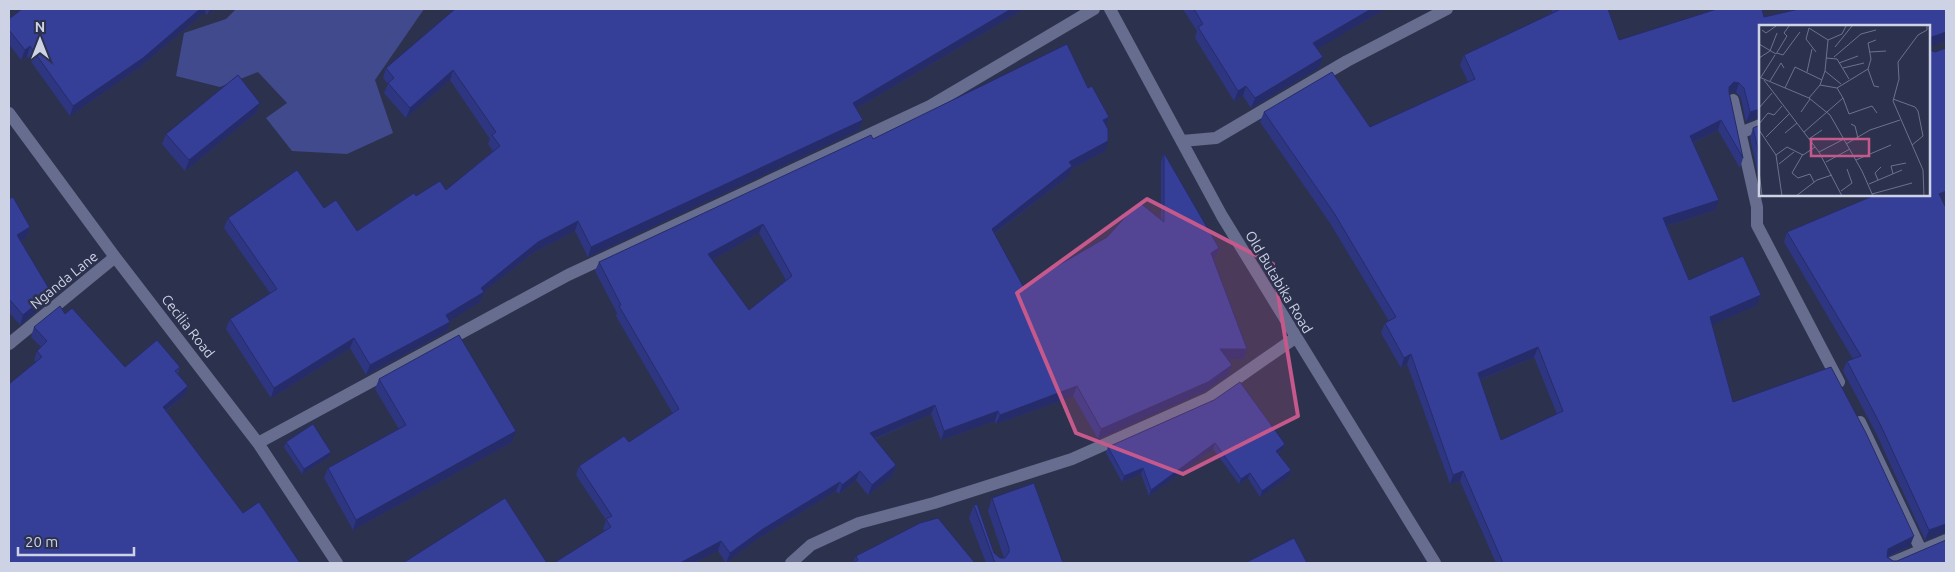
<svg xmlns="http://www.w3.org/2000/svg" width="1955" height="572" viewBox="0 0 1955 572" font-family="Ubuntu,sans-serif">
  <rect width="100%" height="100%" fill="#2c324e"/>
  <path fill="#404a8d" d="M236 9H424L375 80 393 133 347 154 292 151 266 118 287 103 258 72 220 87 176 76 184 33 226 19Z"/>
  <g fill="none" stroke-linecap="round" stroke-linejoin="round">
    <path stroke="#666d8e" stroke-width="12" d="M1733 100 1757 207V225L1839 382
      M9 113 115 257 258 443 337 563
      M1740 133 1760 125
      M1182 141 1216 138 1347 61 1447 9
      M9 344 115 257
      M1860 422 1921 550
      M258 443 568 275 930 106 1094 9
      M791 563 811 545 859 523 934 503 1072 459 1209 398 1295 338
      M1891 563 1946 540"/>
    <path stroke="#666d8e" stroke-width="12" d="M1110 9 1222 216 1435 563"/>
  </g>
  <path fill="#2e3682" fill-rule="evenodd" d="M22 9H215L207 15 205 12 140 67 70 116 27 56 21 60 9 44V19Z
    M455 9H1024L857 108 859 130 588 257 575 231 534 252 483 292 480 302 450 320 447 331 366 375 350 348 271 398 226 329 230 319 270 293 224 228 228 218 324 208 357 231 416 196 446 190 493 151 488 144 490 139 450 80 406 118 384 93 388 84 383 78 386 68Z
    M1183 9H1385L1317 49 1323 57 1319 68 1251 108 1243 96 1234 101 1195 38 1197 31Z
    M1551 9H1608L1619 40 1760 26V117L1746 122 1741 98 1736 92H1731L1729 94 1743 158 1740 168 1718 130 1693 143 1715 210 1667 226 1689 280 1757 305 1712 324 1733 402 1910 546 1888 557 1893 561 1946 563H1496L1460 481 1450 484 1407 364 1401 368 1381 333 1385 323 1389 321 1330 223 1260 122 1264 112 1370 127 1468 82 1460 65 1464 55 1553 13ZM1534 357 1557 414 1501 440 1480 380Z
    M1946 48V199L1942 201 1946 208V532L1925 540 1877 435 1843 371 1847 361 1853 359 1784 242 1787 232 1929 195 1935 52Z
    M1088 88 1109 117 1106 125 1105 151 1071 169 1069 176 994 234 1023 286 1161 220V162L1164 153 1219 248 1216 257 1213 259 1247 349 1244 359H1227L1232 365 1228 375 1205 391 1098 439 1073 396 996 424 995 421 941 440 931 414 875 439 896 465 893 475 868 495 856 480 839 494 836 491 759 538 726 563 718 551 694 563H554L605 531 603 529 606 520 576 475 579 466 629 442 673 414 616 316 617 313 595 271 599 262 873 139ZM759 233 786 280 749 310 712 260Z
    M256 113 185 171 162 144 166 134Z
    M1760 125V183L1750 138 1753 128Z
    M9 199 30 227 27 237 20 241 51 292 48 302 20 325 9 312Z
    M65 314 125 367H180L178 374 188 386 185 395 166 411 243 513 300 563 36 362 34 360 37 351 41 347 31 337 34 327Z
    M379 379 512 442 353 530 324 478 328 468 399 429 375 389Z
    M1214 400 1285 444 1283 449 1278 453 1291 470 1289 476 1260 497 1248 478 1239 484 1213 449 1149 496 1141 474 1122 482 1106 453 1108 447Z
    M286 442 329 457 302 474 284 447Z
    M992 498 1063 563H986L969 518 974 505 994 553 1000 558H1004L988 511Z
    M856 556 975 563H853Z"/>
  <path fill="#262c6a" d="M200 9H206L205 12 140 67 70 116 73 106Z
    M210 9H215L207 15Z
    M1011 9H1024L850 112 853 103Z
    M1371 9H1385L1309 54 1313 43Z
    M1946 32V41L1929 47V38Z
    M30 46 27 56 21 60 25 50Z
    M1323 57 1319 68 1251 108 1255 98Z
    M453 70 450 80 406 118 410 108Z
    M1734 82 1739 83 1736 92H1731L1725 97 1729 87Z
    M1246 86 1243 96 1234 101 1238 91Z
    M260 103 256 113 185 171 189 160Z
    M1760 109V117L1746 122 1750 112Z
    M1109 117 1106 126 1103 120Z
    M863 120 859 130 588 257 591 247Z
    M1721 120 1718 130 1686 146 1690 136Z
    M1108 141 1105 151 1071 169 1069 176 988 238 992 229 1069 162Z
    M1946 191V199L1935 204 1939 194Z
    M1719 200 1715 210 1660 228 1663 218Z
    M578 221 575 231 534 252 481 294 484 292 480 302 443 325 446 315 538 242Z
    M763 224 759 233 705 264 708 254Z
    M30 227 27 237 13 245 17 235Z
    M1219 248 1216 257 1208 262 1211 253Z
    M51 292 48 302 20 325 23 315Z
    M1761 295 1757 305 1707 327 1710 317Z
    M450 322 447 331 366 375 370 365Z
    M354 338 350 348 271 398 274 388Z
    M1538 347 1534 357 1474 382 1478 373Z
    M1220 349H1247L1244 359H1217Z
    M1411 354 1407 364 1401 368 1404 358Z
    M1232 365 1228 375 1205 391 1098 439 1101 429Z
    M188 386 185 395 159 416 163 407Z
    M1077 386 1073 396 996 424 1000 415Z
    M935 405 931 414 866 442 870 433Z
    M998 411 995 421 941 440 944 431Z
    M516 431 512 442 353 530 356 520Z
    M1215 443 1213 449 1149 496 1151 490Z
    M1285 444 1283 449 1274 456 1276 451Z
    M331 452 329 457 302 474 304 469Z
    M896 465 893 475 868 495 872 485Z
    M1143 468 1141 474 1122 482 1124 476Z
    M1291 470 1289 476 1260 497 1262 491Z
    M860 471 856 480 839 494 842 485Z
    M1463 471 1460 481 1450 484 1453 475Z
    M1250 473 1248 478 1239 484 1241 479Z
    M840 482 836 491 759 538 726 563 730 553 763 529Z
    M1946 524V532L1925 540 1929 530Z
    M1914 536 1910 546 1884 558 1888 549Z
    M721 541 718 551 694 563H680Z"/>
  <path fill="#363f97" stroke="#262c6a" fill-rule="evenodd" d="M22 9H200L143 58 73 106 30 46 25 50 9 30V19Z
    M455 9H1011L853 103 863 120 591 247 578 221 538 242 481 288 484 292 446 315 450 322 370 365 354 338 274 388 230 319 277 289 228 218 297 170 324 208 336 200 357 231 414 193 416 196 440 181 446 190 500 146 492 135 496 132 453 70 410 108 388 83 394 78 386 68Z
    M1194 9H1371L1313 43 1323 57 1255 98 1246 86 1238 91 1198 27 1203 24Z
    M1558 9H1608L1619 40 1717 9H1762L1764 17 1799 9H1946V32L1929 38V26H1760V109L1750 112 1744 88 1739 83 1734 82 1729 87V92L1743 158 1721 120 1690 136 1719 200 1663 218 1689 280 1743 256 1761 295 1710 317 1733 402 1831 367 1866 433 1914 536 1888 549 1887 557 1893 561H1897L1946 540V563H1503L1463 471 1453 475 1411 354 1404 358 1385 323 1396 317 1334 213 1264 112 1332 72 1370 127 1475 79 1464 55 1559 10ZM1538 347 1563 411 1501 440 1478 373Z
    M1067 44 1088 88 1092 86 1109 117 1103 120 1108 129V141L1069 162 1072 166 992 229 1023 286 1107 237 1139 202 1164 222V153L1219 248 1211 253 1247 349H1220L1232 365 1208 382 1101 429 1077 386 1000 415 998 411 944 431 935 405 870 433 896 465 872 485 860 471 842 485 840 482 763 529 730 553 721 541 680 563H554L611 527 606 519 612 516 579 466 624 436 629 442 679 409 619 306 621 305 599 262 871 135 873 139ZM763 224 792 276 749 310 708 254Z
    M1946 48V191L1939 194 1946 208V524L1929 530 1881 426 1847 361 1861 356 1787 232 1875 195H1929V50L1935 52Z
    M238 75 260 103 189 160 166 134Z
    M1760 125V158L1753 128Z
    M13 197 30 227 17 235 51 292 23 315 9 299V199Z
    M60 306 65 314 72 308 125 367 157 340 180 367 175 371 188 386 163 407 243 513 259 502 300 563H9V384L42 357 37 351 47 341 34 327Z
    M459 335 516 431 356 520 328 468 406 425 379 379Z
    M1240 382 1285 444 1276 451 1291 470 1262 491 1250 473 1241 479 1215 443 1151 490 1143 468 1124 476 1108 447 1214 400Z
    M313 424 331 452 304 469 286 442Z
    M1034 483 1063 563H995L974 505 977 504 994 553 1000 558H1005L1009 552V548L992 498Z
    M505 498 547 563H403Z
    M938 518 975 563H853L858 560 856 556 920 523Z
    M1294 538 1307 563H1245Z"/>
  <path fill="#c6598b" fill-opacity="0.2" stroke="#c6598b" stroke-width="4" stroke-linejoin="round" d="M1147 199 1273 264 1298 416 1183 474 1076 433 1017 293Z"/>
  <g text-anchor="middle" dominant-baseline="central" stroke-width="5" stroke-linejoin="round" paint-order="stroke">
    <g font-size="14" fill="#ced2e5" stroke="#2c324e">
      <text transform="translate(64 280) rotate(-39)">Nganda Lane</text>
      <text transform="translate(1279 282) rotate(59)">Old Butabika Road</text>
      <text transform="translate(188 326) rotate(52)">Cecilia Road</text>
    </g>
  </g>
  <g transform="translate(1759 25)">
    <rect width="171" height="171" fill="#2c324e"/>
    <path fill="none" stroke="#6d728a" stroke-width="1" d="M3 5 7 8 17 1M0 19 17 29 28 11 25 8 30 1M76 22 93 1M57 27 47 14 50 3 69 15M111 27 127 26M18 28 24 30 41 7M75 32 102 9 117 5M0 33 11 26 18 8M67 33 78 34 90 54M80 38 99 31M84 43 105 38M109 44 115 61 120 62M66 46 82 59M48 47 53 24M0 52 50 73 71 90 103 146 114 171M2 52 16 30M5 55 60 127 83 171M11 56 22 38 25 43M61 60 78 63 109 44 112 34 109 18 117 15M26 63 36 42 63 55M50 73 61 60 66 46 69 15 83 9 87 1M84 73 90 89 113 81 118 88M134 74 156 82 159 86 164 111 153 120M0 83 13 68M42 87 51 74M0 99 9 88 15 90 23 81M92 99 96 101 99 113M0 105 17 130 23 171M45 107 84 73 78 63M26 108 38 98M7 112 30 89M50 114 63 105M87 119 111 105 141 95M60 127 85 114M44 129 33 148 39 153 51 149 55 157M17 130 28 122 44 130 56 122M97 135 132 120M67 137 91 124M20 139 35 127M0 146 3 171M134 149 132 141 147 138M119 155 116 148 122 142M110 159 143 145M82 166 93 158 88 144M113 169 153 158M37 171 58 155 73 150M165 171 164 145 134 76 140 54 139 37 159 10 168 5V1"/>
    <path fill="#c6598b" fill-opacity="0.15" stroke="#c6598b" stroke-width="2.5" d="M52 114H110V131H52Z"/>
    <rect width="171" height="171" fill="none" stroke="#ced2e5" stroke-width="2.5"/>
  </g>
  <rect width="1955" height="572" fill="none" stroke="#ced2e5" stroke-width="20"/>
  <g transform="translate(40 40)" stroke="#2c324e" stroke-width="4" paint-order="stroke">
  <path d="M0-4L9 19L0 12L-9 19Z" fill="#ced2e5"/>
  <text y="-8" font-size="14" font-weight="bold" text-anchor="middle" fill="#ced2e5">N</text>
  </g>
  <path d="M18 547v8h116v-8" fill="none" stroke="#ced2e5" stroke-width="2.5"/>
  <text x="25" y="547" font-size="15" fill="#ced2e5" stroke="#2c324e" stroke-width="4" paint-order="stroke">20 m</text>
</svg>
